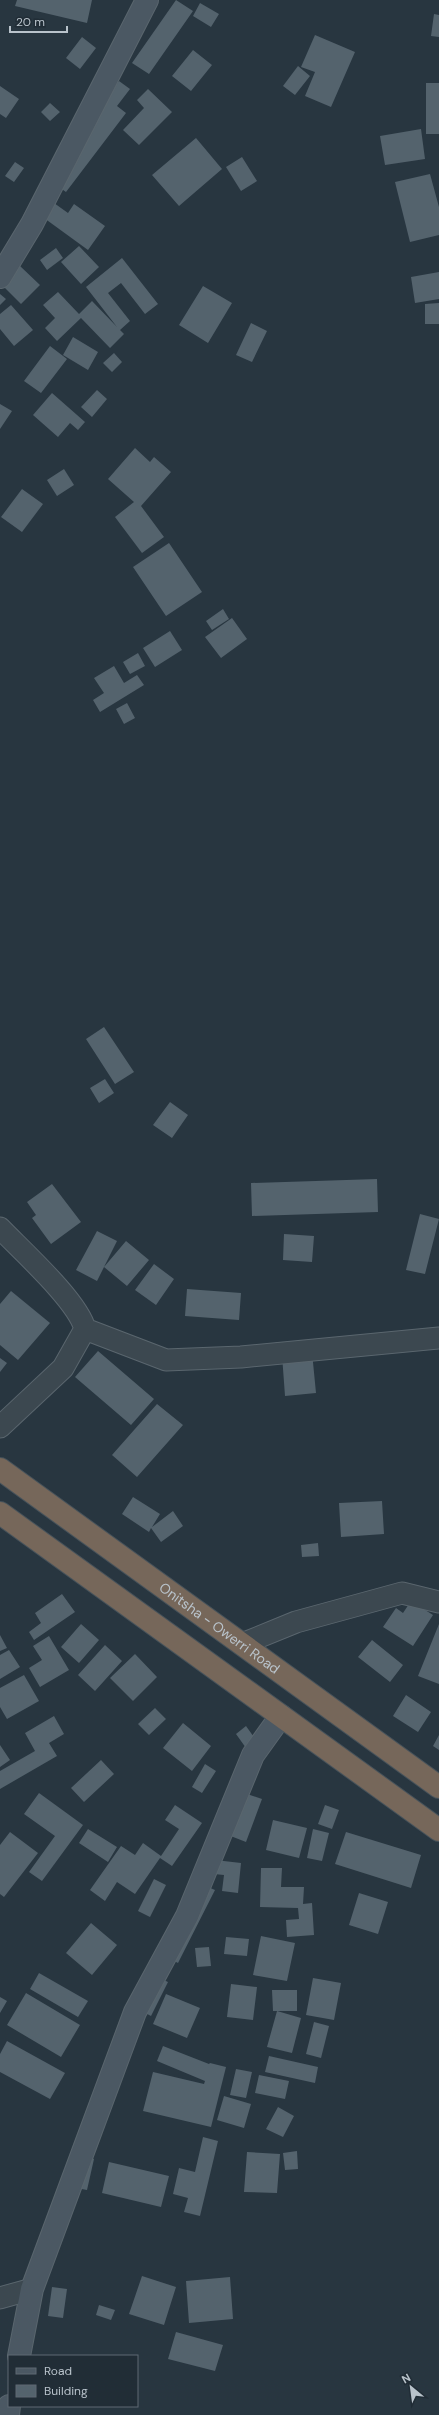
<svg xmlns="http://www.w3.org/2000/svg" width="439" height="2415" viewBox="0 0 439 2415" font-family="'DM Sans',sans-serif">
  <rect width="100%" height="100%" fill="#283640"/>
  <path fill="#54636d" d="M17 0H92L87 23 15 6Z
    M176 0 193 11 149 74 132 63Z
    M200 3 219 14 211 27 193 16Z
    M434 14 439 15V37L431 36Z
    M315 35 355 52 331 107 305 96 315 72 301 67Z
    M82 37 96 48 80 69 66 58Z
    M193 50 212 65 191 91 172 76Z
    M298 66 310 76 295 95 283 86Z
    M119 81 130 89 117 106 126 113 66 192 56 185 58 161Z
    M426 83H439V134H426Z
    M0 86 19 99 6 118 0 114Z
    M148 89 172 112 139 145 123 130 144 108 137 100Z
    M50 103 60 112 50 121 41 112Z
    M421 129 425 159 385 165 380 136Z
    M196 138 222 169 179 206 152 175Z
    M242 157 257 181 241 191 226 167Z
    M15 162 24 168 14 182 5 176Z
    M430 174 439 207V235L410 242 395 182Z
    M54 203 68 213 74 204 105 226 88 250 44 218Z
    M79 246 99 267 81 284 61 262Z
    M56 248 63 258 47 270 40 260Z
    M122 258 158 304 145 314 121 283 108 293 130 321 120 330 124 334 110 348 81 318 57 341 45 328 55 318 43 305 58 292 79 314 92 301 117 327 86 287Z
    M20 266 40 285 21 304 1 284Z
    M439 272V299L415 303 411 277Z
    M203 286 232 303 208 343 179 325Z
    M0 294 6 299 0 305Z
    M439 303V324H425V304Z
    M11 305 33 330 14 346 0 329V314Z
    M251 323 267 331 252 362 236 355Z
    M73 337 98 352 88 370 63 355Z
    M50 346 67 359 41 393 24 381Z
    M114 353 122 362 112 372 103 363Z
    M97 390 107 399 92 417 81 407Z
    M52 393 85 422 78 430 70 423 58 437 33 415Z
    M0 404 12 411 0 429Z
    M135 448 150 462 154 457 171 472 141 506 164 537 142 553 115 517 134 502 108 479Z
    M64 469 74 485 57 496 47 480Z
    M22 489 43 504 22 532 1 517Z
    M169 543 202 592 166 616 133 567Z
    M223 609 229 619 212 630 206 621Z
    M232 618 247 639 221 658 205 637Z
    M170 631 182 650 155 667 143 648Z
    M138 653 145 666 130 674 123 662Z
    M114 666 124 683 137 675 144 685 100 712 93 700 104 693 94 678Z
    M127 703 135 718 124 724 116 709Z
    M104 1027 134 1072 115 1084 86 1039Z
    M105 1079 114 1093 99 1103 90 1088Z
    M170 1102 188 1115 172 1138 153 1125Z
    M377 1179 378 1212 252 1216 251 1183Z
    M52 1184 81 1222 51 1244 32 1218 36 1215 27 1202Z
    M420 1214 439 1219 425 1274 406 1270Z
    M97 1231 117 1241 104 1267 126 1241 149 1260 127 1286 104 1267 97 1281 76 1270Z
    M284 1234 314 1236 312 1262 283 1260Z
    M154 1264 174 1279 156 1305 135 1290Z
    M187 1289 241 1293 239 1320 185 1316Z
    M11 1291 50 1323 18 1360 0 1345V1304Z
    M98 1351 154 1399 131 1425 75 1377Z
    M312 1352 316 1393 285 1396 282 1355Z
    M0 1358 7 1363 0 1372Z
    M157 1404 183 1425 137 1477 112 1455Z
    M133 1497 160 1514 152 1527 173 1511 183 1526 161 1542 151 1528 149 1532 122 1514Z
    M382 1501 384 1534 341 1537 339 1503Z
    M318 1543 319 1556 302 1557 301 1545Z
    M62 1594 75 1612 34 1640 29 1632 41 1623 35 1613Z
    M411 1601 433 1615 413 1646 383 1627 396 1608 403 1613Z
    M81 1624 99 1640 79 1663 61 1647Z
    M439 1624V1684L418 1676Z
    M0 1635 7 1648 0 1651Z
    M49 1636 69 1670 40 1687 29 1668 42 1660 33 1646Z
    M372 1640 403 1665 390 1682 358 1657Z
    M105 1645 122 1661 95 1691 78 1675Z
    M9 1650 20 1667 0 1679V1655Z
    M135 1654 157 1677 133 1701 110 1678Z
    M24 1675 39 1701 7 1719 0 1707V1688Z
    M406 1695 431 1712 418 1732 393 1716Z
    M155 1708 166 1719 149 1735 138 1724Z
    M54 1716 64 1734 49 1743 57 1756 0 1789V1771L35 1751 25 1733Z
    M183 1723 211 1746 192 1771 163 1748Z
    M246 1726 256 1740 246 1748 236 1734Z
    M439 1735V1750L433 1746Z
    M0 1745 10 1760 0 1767Z
    M101 1760 114 1774 84 1802 71 1788Z
    M205 1764 216 1771 202 1793 192 1787Z
    M39 1793 83 1825 42 1881 29 1872 55 1836 24 1814Z
    M244 1793 262 1799 246 1842 228 1835Z
    M175 1805 202 1823 172 1866 160 1858 135 1894 117 1882 105 1901 90 1890 121 1846 135 1855 143 1843 161 1856 179 1829 165 1820Z
    M325 1805 339 1810 332 1829 318 1824Z
    M273 1820 307 1828 299 1858 266 1850Z
    M88 1829 117 1847 108 1862 79 1843Z
    M313 1829 329 1833 322 1861 307 1858Z
    M10 1832 38 1853 4 1897 0 1894V1845Z
    M346 1832 421 1855 411 1888 335 1864Z
    M215 1860 241 1863 238 1893 222 1891 224 1875 214 1874Z
    M261 1868H282L281 1887H304L303 1904 312 1903 314 1935 287 1937 286 1920 299 1919 298 1908 260 1907Z
    M154 1879 166 1885 150 1917 138 1911Z
    M199 1883 215 1890 178 1963 163 1955Z
    M359 1893 388 1902 378 1934 349 1925Z
    M91 1923 117 1945 92 1975 66 1953Z
    M261 1936 295 1943 287 1981 253 1975Z
    M226 1937 249 1939 247 1956 224 1954Z
    M209 1947 211 1966 197 1967 195 1948Z
    M39 1973 88 2001 78 2017 30 1989Z
    M153 1975 168 1982 151 2016 136 2008Z
    M313 1978 341 1983 334 2020 306 2015Z
    M231 1984 257 1987 253 2020 227 2017Z
    M272 1990H297V2011H273Z
    M26 1993 80 2025 61 2057 7 2025Z
    M166 1994 200 2008 187 2038 153 2024Z
    M0 1997 7 2001 0 2013Z
    M277 2011 301 2018 292 2053 267 2047Z
    M314 2022 329 2026 321 2058 306 2054Z
    M7 2041 65 2073 50 2099 0 2072V2054Z
    M163 2046 209 2064 210 2063 226 2067 211 2127 143 2111 153 2072 204 2084 205 2081 157 2061Z
    M269 2056 318 2067 315 2083 265 2072Z
    M236 2069 252 2072 246 2098 230 2095Z
    M259 2075 289 2081 285 2099 255 2093Z
    M224 2096 251 2104 244 2128 217 2120Z
    M278 2107 294 2116 283 2137 266 2129Z
    M203 2137 218 2141 200 2216 184 2212 188 2198 173 2194 179 2168 195 2172Z
    M297 2151 298 2169 285 2170 283 2153Z
    M247 2152 280 2154 277 2193 244 2192Z
    M78 2155 94 2159 87 2190 71 2187Z
    M109 2162 169 2176 161 2207 102 2193Z
    M142 2276 176 2287 164 2325 129 2314Z
    M230 2277 233 2319 189 2323 186 2281Z
    M52 2287 67 2289 63 2318 48 2316Z
    M99 2305 115 2310 111 2320 96 2315Z
    M176 2332 223 2345 215 2371 168 2359Z"/>
  <g fill="none" stroke-linecap="round" stroke-linejoin="round">
    <g stroke="#5a666e" stroke-width="23">
      <path id="street" d="M0 1228C21 1250 78 1301 85 1329L63 1368 0 1427
        M85 1329 166 1360 241 1357 439 1338
        M242 1644 296 1622 402 1593 439 1602
        M0 2298 32 2289"/>
    </g>
    <g stroke="#5a666e" stroke-width="24">
      <path id="secondary" d="M0 277 32 224 147 0
        M19 2356 32 2289 135 2012 187 1916 253 1755 281 1716
        M8 2415 9 2406"/>
    </g>
    <g stroke="#47535b" stroke-width="24">
      <g id="highway">
        <path id="s1" d="M0 1469 439 1787"/>
        <path d="M0 1513 439 1830"/>
      </g>
    </g>
    <use href="#street" stroke="#3c4850" stroke-width="21"/>
    <use href="#secondary" stroke="#4b5863" stroke-width="22"/>
    <use href="#highway" stroke="#76675a" stroke-width="22"/>
  </g>
  <g text-anchor="middle" dominant-baseline="central" stroke-width="3" stroke-linejoin="round" paint-order="stroke">
    <g font-size="14" fill="#b9c3cb" stroke="#212d36">
      <text stroke="none"><textPath href="#s1" startOffset="271">Onitsha - Owerri Road</textPath></text>
    </g>
  </g>
  <rect x="8" y="2355" width="130" height="52" fill="#212d36" stroke="#5e6972"/>
  <rect x="16" y="2368" width="20" height="6" fill="#4b5863" stroke="#5e6972"/>
  <text x="44" y="2375" font-size="12" fill="#b9c3cb">Road</text>
  <rect x="16" y="2385" width="20" height="12" fill="#54636d" stroke="#5e6972"/>
  <text x="44" y="2395" font-size="12" fill="#b9c3cb">Building</text>
  <g transform="translate(411 2387) rotate(331)" stroke="#212d36" stroke-width="3" paint-order="stroke">
  <path d="M0-3L7 15L0 10L-7 15Z" fill="#b9c3cb"/>
  <text y="-6" font-size="11" font-weight="bold" text-anchor="middle" fill="#b9c3cb">N</text>
  </g>
  <path d="M10 26v6h57v-6" fill="none" stroke="#b9c3cb" stroke-width="2"/>
  <text x="16" y="26" font-size="12" fill="#b9c3cb" stroke="#212d36" stroke-width="3" paint-order="stroke">20 m</text>
</svg>
